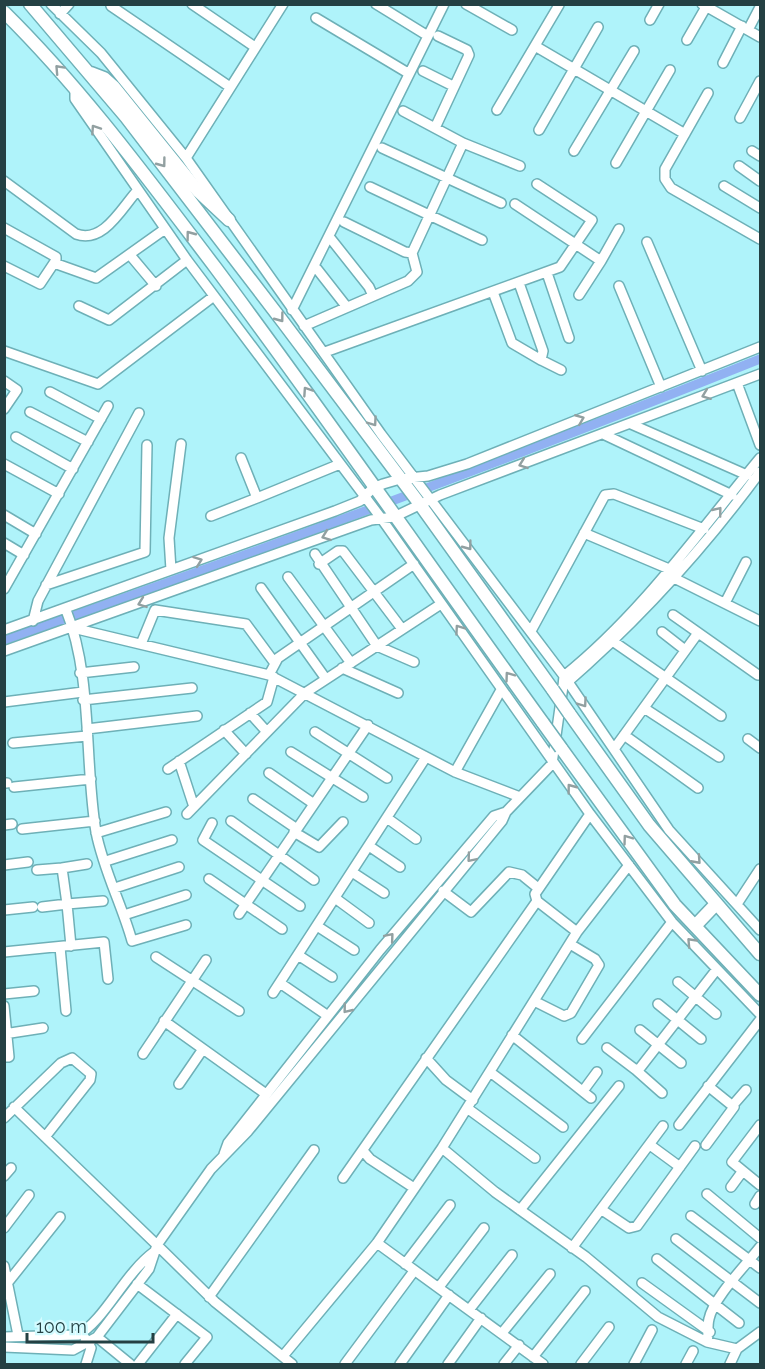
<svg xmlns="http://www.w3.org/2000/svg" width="765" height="1369" viewBox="0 0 765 1369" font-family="Raleway,sans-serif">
  <rect width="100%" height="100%" fill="#aff3fa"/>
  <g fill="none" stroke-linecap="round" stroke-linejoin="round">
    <path stroke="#91b1f2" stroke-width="9" d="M4 640C258 552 511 459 760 359"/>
    <g stroke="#6eb0b7" stroke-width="12">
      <path id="minor" d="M51 4 101 53 186 158 381 434 564 676 669 830 760 930
        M192 4 255 47
        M376 4 428 36
        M466 4 512 30
        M702 4 760 37
        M111 6 230 87
        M60 14 69 4
        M316 18 408 73
        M650 20 659 4
        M748 30 760 7
        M687 40 706 7
        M535 46 685 134
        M723 63 742 26
        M423 71 453 86
        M75 88V99L187 260 381 518 590 814 672 922 760 1014
        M708 93 665 169V179L671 188 760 239
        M497 110 559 5
        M740 118 760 81
        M435 128 469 55 467 50 438 36
        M539 130 598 27
        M463 143 520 166
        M382 148 501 203
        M574 151 634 51
        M752 151 760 156
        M186 158 283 4
        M616 163 670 70
        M739 166 760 181
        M4 181 76 234C103 244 121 209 137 191
        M724 186 760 208
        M370 187 482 240
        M515 204 601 261 579 295
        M344 222 405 252 412 253
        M4 228 56 257V260L40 284 4 266
        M331 239 369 287 373 296
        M647 242 702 371
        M130 255 156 286
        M601 261 619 229
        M54 263 96 278 165 229
        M317 269 346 306
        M547 273 569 338
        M519 283 543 351 541 360 561 370
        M619 286 661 387
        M493 292 512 343 541 360
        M79 306 109 320 187 260
        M292 310 444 4
        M304 326 408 281 417 272 412 253 463 143 403 111
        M4 351 98 384 214 296
        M325 352 560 267 592 220 537 184
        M4 381 17 390 4 409
        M737 383 760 445
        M50 392 101 419
        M30 412 88 442
        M631 424 747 475
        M603 434 732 495
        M16 437 73 469
        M241 458 257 498 340 464
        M760 458C698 533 641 614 564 676L563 686C637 622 702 551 760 472
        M4 464 59 494
        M4 515 36 534
        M211 516 257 498
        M584 533 669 569
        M4 543 24 555
        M315 554 377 646 414 662
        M319 564 338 551H343L402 629
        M171 570 169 538 181 444
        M288 577 351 663
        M674 578 760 621
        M46 585 145 552 147 445
        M261 588 326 679
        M4 589 108 406
        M725 603 746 562
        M66 610C93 677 84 760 96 832 103 869 122 905 132 941L186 925
        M673 615 758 675
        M33 621 38 601 139 413
        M73 628 269 675 455 772 520 797
        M4 630 335 511 360 501 373 488 383 484 400 479 428 476 467 464 760 347
        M531 631 605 495 614 494 704 529
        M662 632 685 650
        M614 642 721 716
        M141 644 155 610 246 624 274 662
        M4 651 371 520 394 517 440 495 760 374
        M342 668 398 693
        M80 673 134 667
        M269 675 278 658 414 564
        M83 700 192 688
        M4 702 83 692
        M644 708 719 757
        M250 713 267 732
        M87 729 197 716
        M224 730 246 754
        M315 732 387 778
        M624 735 698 788
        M748 739 760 748
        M13 743 87 736
        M614 749 698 633
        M291 752 363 797
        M179 761 194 807
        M168 769 267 702 274 677
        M455 772 501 690
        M269 773 314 804
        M4 783H7
        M14 787 91 779
        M253 799 297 829
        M187 814 305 693 441 604
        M387 818 416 839
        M231 821 314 880
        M212 823 203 840 300 906
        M4 825 12 824
        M22 829 95 821
        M294 832 319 847 343 822
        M96 833 166 812
        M369 846 400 867
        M106 861 172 840
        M4 865 28 862
        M62 868 87 864
        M37 870 62 868 67 904 103 901
        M352 872 384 893
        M209 879 282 929
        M115 888 179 867
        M443 891 471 912 509 872 522 875 538 888
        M335 898 369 923
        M737 904 760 869
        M42 907 67 904 71 946
        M4 910 33 907
        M239 914 368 725
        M124 915 186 895
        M317 926 354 950
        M577 932 537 901 535 894 590 814
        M60 947 66 1011
        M4 952 104 942 108 979
        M298 955 332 977
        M156 957 239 1011
        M678 982 716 1014
        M280 983 328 1016
        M273 993 426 757
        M4 994 34 991
        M534 1001 564 1016 571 1013 599 965 595 959 570 944
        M658 1004 701 1039
        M4 1006 9 1057H4
        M164 1021 266 1094
        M640 1030 681 1063
        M4 1034 43 1028
        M512 1035 591 1098
        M582 1039 672 922
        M607 1048 636 1070 640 1068 717 969
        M143 1054 206 960
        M426 1058 446 1080 473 1100
        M636 1070 662 1093
        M490 1072 563 1127
        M179 1084 203 1049
        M583 1091 597 1072
        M733 1105 746 1090
        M467 1108 535 1158
        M4 1118 61 1063 72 1058 91 1074 90 1080 45 1137
        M679 1125 760 1020
        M760 1125 732 1162 760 1185
        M650 1145 680 1167
        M706 1145 734 1107 708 1086
        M442 1148 495 1192 586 1257 658 1317 707 1342 737 1349
        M364 1152 370 1159 414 1188
        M224 1154 228 1143 380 950 494 816 506 812
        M4 1176 11 1168
        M343 1178 537 901
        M731 1187 742 1172
        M707 1194 760 1238
        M755 1204 760 1196
        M520 1210 619 1086
        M602 1210 629 1228 637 1226 695 1146
        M691 1216 760 1268
        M4 1228 29 1195
        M676 1239 760 1303
        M377 1243 543 1364
        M572 1248 663 1126
        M657 1259 739 1323
        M405 1264 450 1205
        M4 1266 18 1335
        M9 1281 60 1217
        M642 1283 710 1332
        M137 1284 207 1337 185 1364
        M439 1287 484 1228
        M209 1297 314 1150
        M469 1310 512 1255
        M502 1333 550 1274
        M4 1337 78 1335C105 1320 124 1274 154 1252
        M97 1337 130 1364
        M85 1338 91 1348 86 1364
        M707 1342C709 1333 707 1326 709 1319 713 1298 747 1264 760 1247
        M4 1347 73 1350 97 1337 149 1269 157 1245 14 1107
        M283 1356 377 1243 442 1148 577 932 629 865
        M533 1357 585 1291
        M138 1364 177 1314
        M292 1364 215 1302 157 1245 211 1169 248 1131 502 821 506 812 552 764 563 686
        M345 1364 414 1271
        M400 1364 449 1295
        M448 1364 481 1318
        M504 1364 519 1345
        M581 1364 609 1327
        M634 1364 652 1330
        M686 1364 693 1351
        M730 1364 737 1349 760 1332"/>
    </g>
    <g stroke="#6eb0b7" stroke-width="15">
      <path id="major" d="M30 4 126 117 283 322 419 503 553 690
        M4 12C83 90 148 179 215 267 327 417 434 572 543 723
        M91 73 104 78 114 87 198 191 229 220
        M569 713 649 825 760 954
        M561 748 675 905 760 995
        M695 926 716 904"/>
    </g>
    <use href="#minor" stroke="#fff" stroke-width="9"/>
    <use href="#major" stroke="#fff" stroke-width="12"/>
    <g stroke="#6eb0b7" stroke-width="15" stroke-linecap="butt">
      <path id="major-bridge" d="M553 690 569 713
        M543 723 561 748"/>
    </g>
    <use href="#major-bridge" stroke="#fff" stroke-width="12"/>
  </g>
  <defs><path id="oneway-chevron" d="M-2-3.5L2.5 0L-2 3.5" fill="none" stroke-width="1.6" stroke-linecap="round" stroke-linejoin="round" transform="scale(1.5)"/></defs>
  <g stroke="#92a0a1">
    <use href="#oneway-chevron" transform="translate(59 69) rotate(-133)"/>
    <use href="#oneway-chevron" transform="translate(95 129) rotate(-124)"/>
    <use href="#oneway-chevron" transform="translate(162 163) rotate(53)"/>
    <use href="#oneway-chevron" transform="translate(190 235) rotate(-127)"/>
    <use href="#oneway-chevron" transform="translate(280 318) rotate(53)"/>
    <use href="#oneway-chevron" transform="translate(307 391) rotate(-124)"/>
    <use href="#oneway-chevron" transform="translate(706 395) rotate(159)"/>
    <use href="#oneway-chevron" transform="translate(580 419) rotate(-22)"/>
    <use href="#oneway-chevron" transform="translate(373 422) rotate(55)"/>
    <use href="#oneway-chevron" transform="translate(523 464) rotate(160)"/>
    <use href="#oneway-chevron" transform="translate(718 511) rotate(-51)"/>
    <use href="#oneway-chevron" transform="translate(326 536) rotate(160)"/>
    <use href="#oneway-chevron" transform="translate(468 546) rotate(53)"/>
    <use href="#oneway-chevron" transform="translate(198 561) rotate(-20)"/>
    <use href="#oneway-chevron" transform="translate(142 603) rotate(160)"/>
    <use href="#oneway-chevron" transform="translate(459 629) rotate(-125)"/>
    <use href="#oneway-chevron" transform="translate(509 676) rotate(-126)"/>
    <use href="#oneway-chevron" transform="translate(583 703) rotate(55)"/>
    <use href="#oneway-chevron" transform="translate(571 788) rotate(-127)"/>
    <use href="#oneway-chevron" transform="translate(627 839) rotate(-126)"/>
    <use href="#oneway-chevron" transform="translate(471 858) rotate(130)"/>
    <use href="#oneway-chevron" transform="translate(697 860) rotate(48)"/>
    <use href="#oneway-chevron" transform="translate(390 937) rotate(-50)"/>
    <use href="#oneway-chevron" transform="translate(691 942) rotate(-133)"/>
    <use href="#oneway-chevron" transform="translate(347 1009) rotate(129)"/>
  </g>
  <rect width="765" height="1369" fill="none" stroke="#244043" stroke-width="12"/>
  <path d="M27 1333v9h126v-9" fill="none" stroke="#244043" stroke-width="3"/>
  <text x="36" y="1333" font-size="18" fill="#244043" stroke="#d3fbff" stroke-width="4.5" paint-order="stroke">100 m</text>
</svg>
